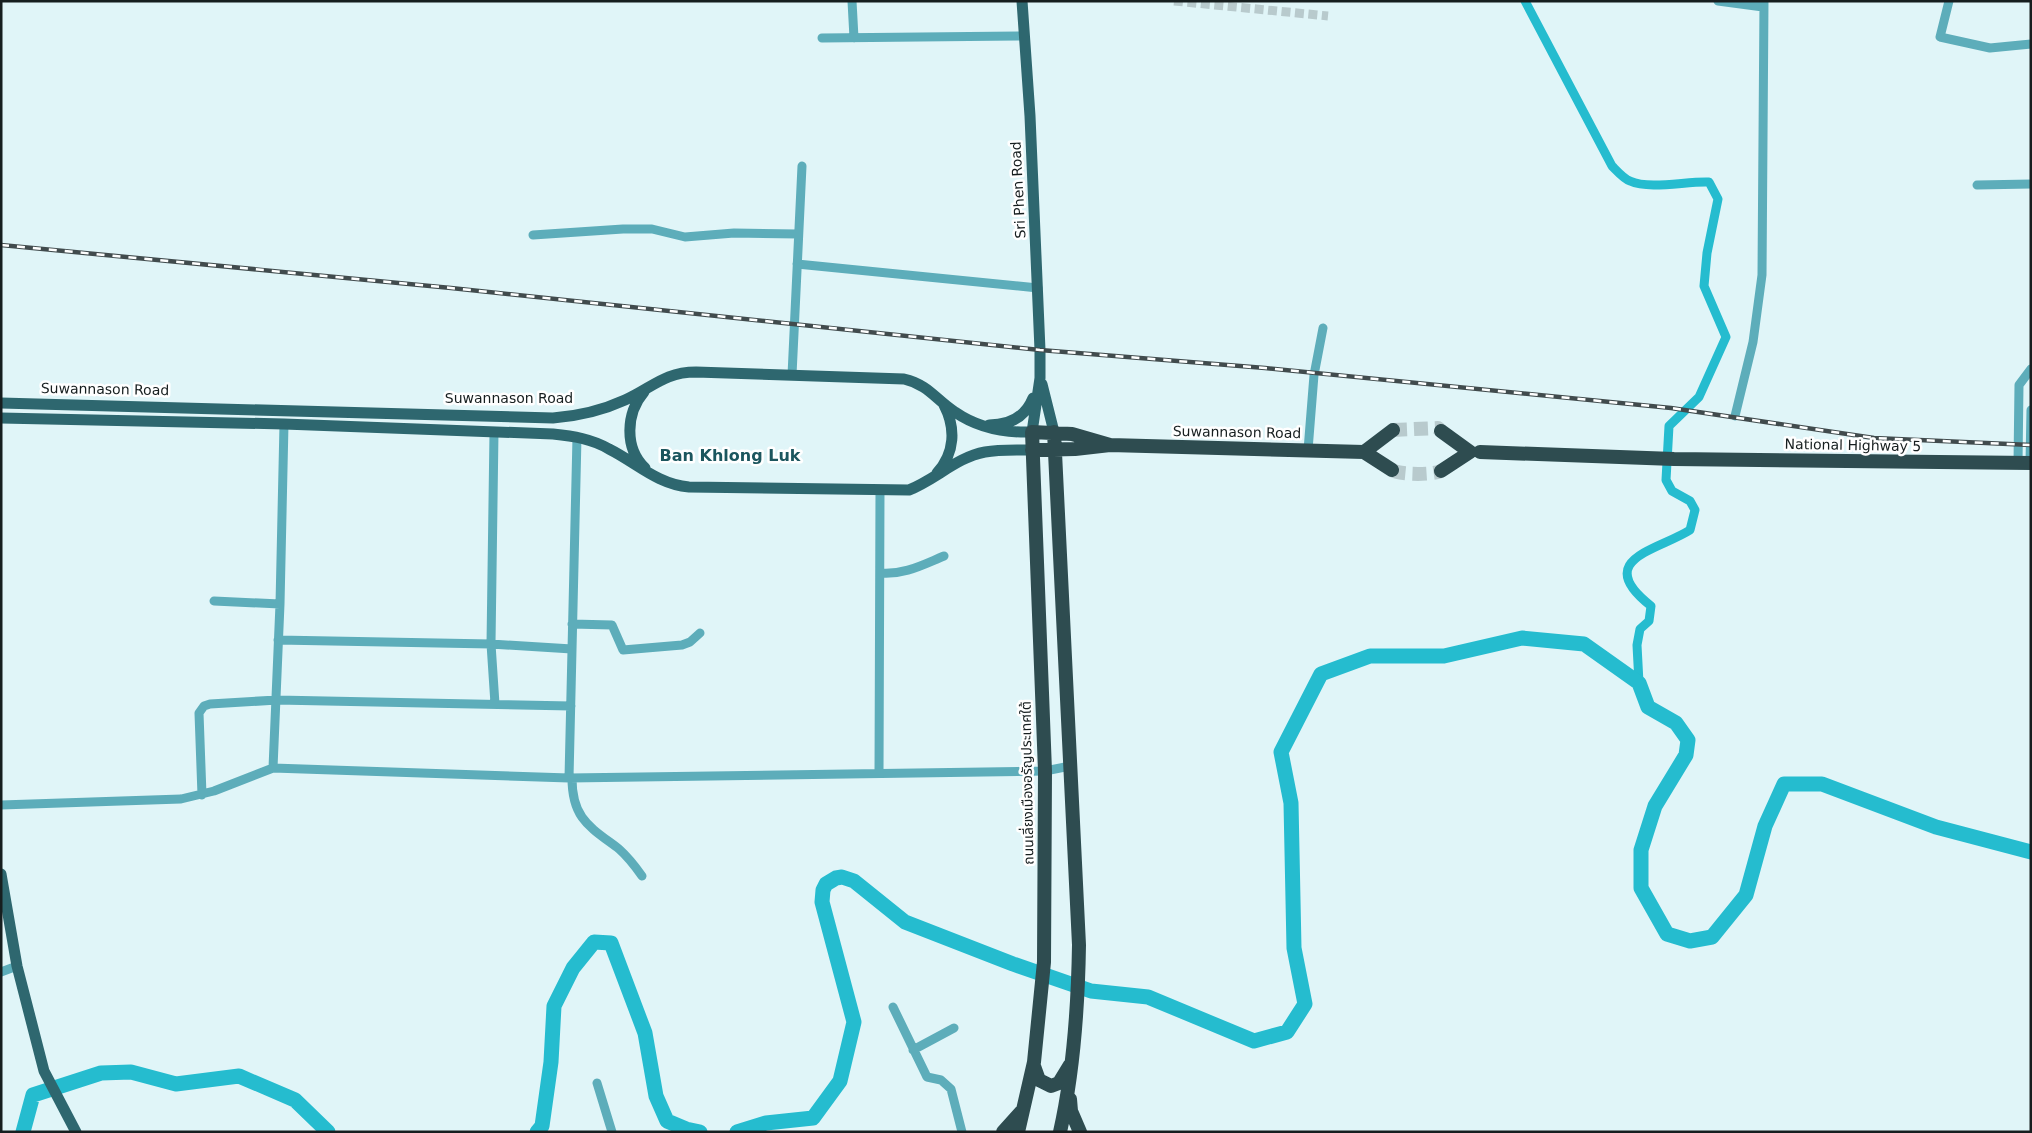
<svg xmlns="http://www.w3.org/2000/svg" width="2032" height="1133" viewBox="0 0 2032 1133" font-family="'DejaVu Sans','Noto Sans Thai',sans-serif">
  <rect width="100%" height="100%" fill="#e0f5f8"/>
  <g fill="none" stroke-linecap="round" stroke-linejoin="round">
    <path stroke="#25bccf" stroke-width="9" d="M1525 1 1612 166C1617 171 1624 179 1630 181 1650 190 1686 181 1709 182L1718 199 1707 253 1704 286 1726 337 1699 397 1669 426 1666 480 1672 491 1690 501 1695 510 1690 530C1659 550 1591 559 1651 606L1649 621 1640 629 1637 645 1639 683"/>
    <path stroke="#25bccf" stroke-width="15" d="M23 1132 33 1095 101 1073 131 1072 176 1084 239 1076 295 1100 328 1132
      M537 1132 542 1126 551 1062 554 1006 573 968 594 942 611 943 645 1033 656 1096 667 1121 686 1129 700 1132
      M737 1132 766 1123 813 1118 840 1081 854 1022 822 902 823 890 826 884 836 878 842 877 854 881 905 922 1013 964 1091 991 1148 997 1254 1041 1287 1032 1305 1004 1294 948 1291 803 1281 752 1321 674 1370 656H1444L1522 638 1584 644 1639 683 1648 707 1676 723 1688 740 1686 755 1655 806 1641 850V888L1667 934 1690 941 1712 937 1746 895 1765 826 1784 784H1822L1936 827 2031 852"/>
    <path stroke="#b8cacd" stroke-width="9" stroke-dasharray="9 4.5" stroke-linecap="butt" d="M1174 1 1328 16"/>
    <path stroke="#b8cacd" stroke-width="14" stroke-dasharray="14 7" stroke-linecap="butt" d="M1393 430 1438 428 1441 431
      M1392 470C1399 475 1433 475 1441 471"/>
    <path stroke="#5dadba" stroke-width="9" d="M852 1 854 38
      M1718 1 1763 7
      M1949 1 1940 37 1990 48 2031 44
      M822 38 1024 36
      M1977 185 2031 184
      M533 235 623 229H652L685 237 734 233 798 234
      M797 264 1038 288
      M792 375 802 166
      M1735 416 1753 342 1762 275 1764 1
      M494 432 491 644 495 704
      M1308 450 1314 375 1323 328
      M2018 463 2019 385 2031 369
      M2030 463 2031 410
      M880 573C904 575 922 565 944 556
      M214 601 280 604
      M572 624 612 625 623 650 682 645 690 642 700 633
      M278 640 491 644 572 649
      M273 768 280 604 284 424
      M879 773 880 491
      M569 778 577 437
      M572 778C572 819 590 827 619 849 628 857 635 866 642 876
      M202 795 199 713 204 706 210 704 277 700 571 706
      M1 805 181 799 214 791 273 768 569 778 1045 771 1070 766
      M1 972 17 966
      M893 1007 927 1077 941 1080 951 1089 962 1132
      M913 1050 954 1028
      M597 1083 612 1132"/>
    <path stroke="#2e676f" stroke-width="11" d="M1042 384 1054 432
      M644 392C626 413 624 448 645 468
      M1 403 553 418C579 416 601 411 625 400 652 388 664 372 696 372L904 379C929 385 935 399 955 412 978 428 1004 433 1032 432L1040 378V350L1030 116 1022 1
      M1 418 284 424 553 434C573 436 592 439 609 449 637 463 657 484 689 487L909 490C935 480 957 457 985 452 1000 449 1017 450 1032 450
      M989 425C1009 425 1025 418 1033 398
      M937 473C955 453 956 428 944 405
      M1 874 17 966 44 1071 76 1132"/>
    <path stroke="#2e4c50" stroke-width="14" d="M1054 432 1079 945C1078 1008 1074 1070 1060 1132
      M1032 450 1075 449 1110 445 1364 452 1392 470
      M1364 452 1393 430
      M1480 452 1674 459 2031 463
      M1441 471 1470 452 1441 431
      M1034 1066 1039 1080 1051 1086 1059 1083 1070 1065
      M1070 1099 1071 1111 1080 1132
      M1003 1132 1021 1112
      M1018 1132 1034 1062 1044 962 1045 771 1032 432 1072 434 1110 445"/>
    <g stroke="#414b4d" stroke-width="4.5">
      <path id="rail" d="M1 245 451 288 1040 350 1265 368 1671 408 1874 438 2031 445"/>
    </g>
    <use href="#rail" stroke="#fff" stroke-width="2.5" stroke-dasharray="8" stroke-linecap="butt"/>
  </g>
  <g text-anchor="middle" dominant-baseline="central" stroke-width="5" stroke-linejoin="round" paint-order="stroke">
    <g font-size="14" fill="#161e1f" stroke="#fff">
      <text transform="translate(1018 190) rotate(-93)">Sri Phen Road</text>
      <text transform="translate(105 389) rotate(1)">Suwannason Road</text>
      <text x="509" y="398">Suwannason Road</text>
      <text transform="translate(1237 432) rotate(1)">Suwannason Road</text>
      <text transform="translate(1853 445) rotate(1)">National Highway 5</text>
      <text transform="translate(1027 783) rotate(-91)">ถนนเลี่ยงเมืองอรัญประเทศใต้</text>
    </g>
    <g font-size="16" font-weight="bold" fill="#1c565e" stroke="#fff">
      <text x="730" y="455">Ban Khlong Luk</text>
    </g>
  </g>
  <rect width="2032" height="1133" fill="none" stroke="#161e1f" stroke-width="5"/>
</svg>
